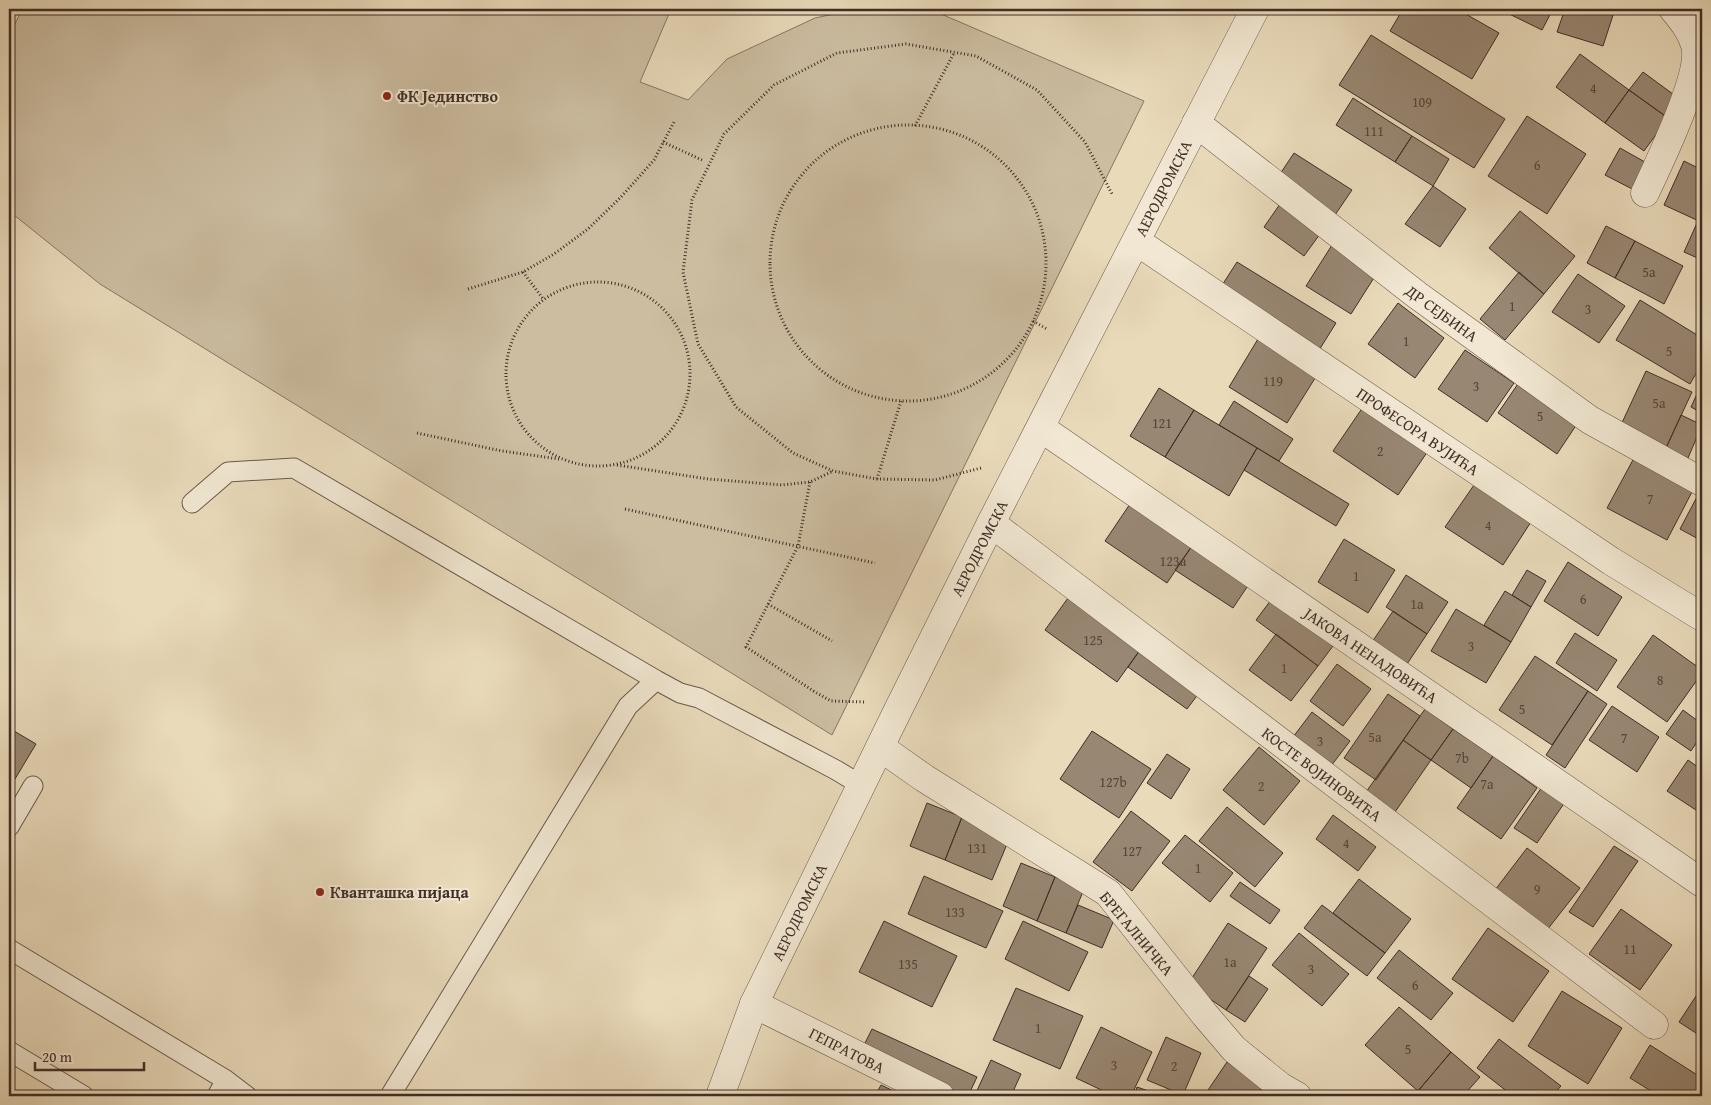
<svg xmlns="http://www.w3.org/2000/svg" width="1711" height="1105" viewBox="0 0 1711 1105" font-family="'Gentium Book Plus',serif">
  <rect width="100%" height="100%" fill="#e9daba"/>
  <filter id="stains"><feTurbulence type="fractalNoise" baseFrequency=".004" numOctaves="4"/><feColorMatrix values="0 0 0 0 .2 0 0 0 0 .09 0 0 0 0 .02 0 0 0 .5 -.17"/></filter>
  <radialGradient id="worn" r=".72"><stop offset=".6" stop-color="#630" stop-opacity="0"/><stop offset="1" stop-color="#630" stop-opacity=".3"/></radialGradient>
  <path fill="#ccbda1" stroke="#867664" d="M22 9H671L640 82 688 100 727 59 815 18 853 10 894 9 934 11 1144 101 832 735 100 284 9 211V37Z"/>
  <path fill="#988773" stroke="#402e27" d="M1403 9H1457L1499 33 1472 79 1390 31Z
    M1499 9H1553L1542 30Z
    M1565 9H1615L1603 46 1557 32Z
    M1371 35 1505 119 1474 168 1339 85Z
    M1580 54 1629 90 1605 123 1556 87Z
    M1643 72 1681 100 1668 118 1629 90Z
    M1629 90 1668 118 1644 151 1605 123Z
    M1353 98 1412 136 1395 162 1336 125Z
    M1527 116 1586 154 1547 214 1488 176Z
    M1412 136 1449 159 1433 186 1395 162Z
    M1620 148 1652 166 1638 192 1605 175Z
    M1294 153 1352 190 1335 215 1278 177Z
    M1684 161 1702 170V219L1701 222 1664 205Z
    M1433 186 1466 209 1440 247 1405 224Z
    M1280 204 1320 234 1304 256 1264 227Z
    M1520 211 1575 256 1544 294 1489 248Z
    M1697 223 1702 226V260L1684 252Z
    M1606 226 1635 241 1615 278 1587 263Z
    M1635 241 1683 266 1664 304 1615 278Z
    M1332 245 1377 273 1351 314 1306 286Z
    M1237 262 1336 323 1316 355 1217 293Z
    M1519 272 1544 294 1505 340 1480 319Z
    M1578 274 1625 306 1599 343 1552 312Z
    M1640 300 1702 338V363L1690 384 1616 340Z
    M1398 303 1444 338 1415 378 1368 344Z
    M1258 339 1317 375 1287 423 1229 387Z
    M1465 350 1514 383 1487 422 1438 389Z
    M1646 371 1692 392 1666 448 1620 427Z
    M1522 378 1581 418 1557 454 1498 413Z
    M1702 383V413L1691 407Z
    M1159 388 1194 410 1165 457 1130 436Z
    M1234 401 1293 439 1279 461 1219 425Z
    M1363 407 1428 451 1398 495 1333 451Z
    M1194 410 1257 448 1229 496 1165 457Z
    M1681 415 1702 425 1688 458 1666 448Z
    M1257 448 1349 504 1336 526 1244 470Z
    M1634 458 1693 490 1667 540 1607 508Z
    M1474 485 1531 522 1503 565 1445 527Z
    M1699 493 1702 495V541L1680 529Z
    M1130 504 1192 546 1167 583 1105 541Z
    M1344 539 1395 570 1368 613 1318 582Z
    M1192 546 1249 584 1233 608 1175 570Z
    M1568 562 1622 597 1598 636 1544 601Z
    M1527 570 1546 581 1531 607 1512 595Z
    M1406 575 1448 602 1427 634 1386 607Z
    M1505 591 1531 607 1511 642 1484 625Z
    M1068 598 1140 650 1117 682 1045 630Z
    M1271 600 1333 646 1318 666 1256 620Z
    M1456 609 1511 642 1486 683 1431 651Z
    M1393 611 1427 634 1403 670 1368 648Z
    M1575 633 1617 660 1597 691 1556 663Z
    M1276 634 1318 666 1291 701 1249 670Z
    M1653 635 1702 670V673L1667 722 1617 687Z
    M1140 650 1199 693 1187 709 1128 667Z
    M1535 656 1588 691 1552 745 1499 710Z
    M1337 664 1371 689 1343 726 1310 701Z
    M1588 691 1607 704 1565 768 1546 755Z
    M1388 694 1420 716 1376 780 1344 758Z
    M1612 706 1659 737 1637 772 1589 740Z
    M1425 709 1453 729 1431 760 1403 740Z
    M1683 710 1702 724V734L1691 751 1666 734Z
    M1312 712 1350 741 1328 770 1290 741Z
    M9 728 36 744 9 789Z
    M1453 729 1493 756 1471 788 1431 760Z
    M1092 731 1151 769 1119 818 1060 779Z
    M1403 740 1431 760 1395 812 1366 792Z
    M1259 747 1300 781 1264 825 1223 790Z
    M1167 754 1190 769 1171 799 1147 783Z
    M1493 756 1537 788 1501 839 1457 808Z
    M1688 760 1702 770V814L1667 791Z
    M1542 787 1565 802 1537 843 1514 828Z
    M927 803 962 817 945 860 910 846Z
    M1227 807 1283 853 1255 887 1199 841Z
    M1131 811 1170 841 1132 891 1093 862Z
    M1333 815 1376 847 1358 871 1316 839Z
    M962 817 1010 837 992 880 945 860Z
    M1185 835 1233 873 1210 902 1162 863Z
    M1614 846 1638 861 1593 927 1569 912Z
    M1527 848 1580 888 1547 930 1495 890Z
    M1021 863 1055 877 1037 921 1003 906Z
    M924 876 1003 911 986 948 908 914Z
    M1055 877 1084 889 1066 933 1037 921Z
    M1359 879 1411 919 1385 953 1333 913Z
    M1240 882 1280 910 1270 924 1230 896Z
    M1078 905 1114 920 1102 948 1066 933Z
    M1322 905 1385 953 1367 976 1304 928Z
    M1621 909 1672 945 1640 990 1589 954Z
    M884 921 957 956 932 1007 859 972Z
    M1023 921 1088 952 1069 991 1005 959Z
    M1228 923 1267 948 1226 1010 1188 984Z
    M1488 928 1549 971 1513 1022 1452 979Z
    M1299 933 1349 974 1322 1006 1272 965Z
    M1399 950 1453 993 1431 1020 1377 978Z
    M1249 976 1268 989 1245 1022 1226 1010Z
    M1702 987V1037L1679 1022Z
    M1016 988 1083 1016 1060 1069 993 1040Z
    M1562 991 1622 1028 1588 1084 1528 1046Z
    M1399 1007 1451 1052 1418 1091 1365 1045Z
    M1101 1027 1152 1052 1131 1096H1114L1076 1078Z
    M872 1029 977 1077 968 1096H954L860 1053Z
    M1166 1037 1201 1053 1183 1095 1147 1080Z
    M1499 1039 1561 1086 1552 1096H1513L1477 1068Z
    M1650 1045 1702 1078V1083L1694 1096H1659L1630 1078Z
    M1451 1052 1480 1077 1463 1096H1425L1418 1091Z
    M991 1060 1021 1074 1011 1096 975 1095Z
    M1227 1062 1263 1086 1256 1096H1204Z
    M881 1085 904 1096H875Z
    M1137 1087 1163 1096H1134Z"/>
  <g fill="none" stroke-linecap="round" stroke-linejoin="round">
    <g stroke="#6a594c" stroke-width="21">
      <path id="service" d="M192 503 228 472 294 468 656 680
        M9 827 33 786
        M9 949 226 1080
        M9 1051 84 1096
        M217 1096 226 1080 247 1096
        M390 1096 628 706 656 680 680 693 699 698 836 770 861 785"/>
    </g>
    <g stroke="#6a594c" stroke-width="29">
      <path id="minor" d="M1196 123 1417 295 1590 420 1702 482
        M1645 193C1658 165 1703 73 1695 45 1691 31 1682 20 1673 9
        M1136 241 1611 561 1702 617
        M1041 428 1702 883
        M991 523 1654 1025
        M880 747 924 778 1108 893 1205 1015 1234 1049 1281 1087 1297 1096
        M754 1004 940 1096"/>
    </g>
    <g stroke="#6a594c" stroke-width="29">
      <path id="tertiary" d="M720 1096 754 1004 899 708 991 523 1255 9"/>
    </g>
    <path stroke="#402e27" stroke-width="3" stroke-dasharray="1 2.5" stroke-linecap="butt" d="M770 263a138 138 0 1 1 276 0a138 138 0 1 1-276 0Z
      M915 126 954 53
      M663 142 702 160
      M523 272 544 300
      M506 374a92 92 0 1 1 184 0a92 92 0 1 1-184 0Z
      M468 289 523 272 554 254 588 229 621 197 654 160 674 122
      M1033 321 1047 329
      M417 433 502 451 559 459
      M617 465 708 479 782 485 810 482 833 471
      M981 468 935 480 877 479 833 471 793 453 736 407 698 344 683 272 692 200 724 134 774 85 837 53 906 44 976 56 1037 90 1085 142 1112 194
      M877 479 901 401
      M810 482 798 546 746 647 815 692 831 701 866 702
      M625 509 875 563
      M768 604 832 641"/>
    <use href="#service" stroke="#f1e7d2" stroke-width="19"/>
    <use href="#minor" stroke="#f1e7d2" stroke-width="28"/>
    <use href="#tertiary" stroke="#f1e7d2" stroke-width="28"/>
  </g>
  <g fill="#8f2418" stroke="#f1e7d2" stroke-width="2">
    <circle cx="387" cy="96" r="5"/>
    <circle cx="320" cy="892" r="5"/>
  </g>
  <g text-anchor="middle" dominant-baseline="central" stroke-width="4" stroke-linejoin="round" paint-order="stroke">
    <g font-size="14" fill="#56443a">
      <text x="1593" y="88">4</text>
      <text x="1422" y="102">109</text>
      <text x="1374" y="131">111</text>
      <text x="1537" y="165">6</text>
      <text x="1649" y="272">5a</text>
      <text x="1512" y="306">1</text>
      <text x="1588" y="309">3</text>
      <text x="1406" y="341">1</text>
      <text x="1669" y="351">5</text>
      <text x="1273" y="381">119</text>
      <text x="1476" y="386">3</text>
      <text x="1659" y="403">5a</text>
      <text x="1540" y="416">5</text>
      <text x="1162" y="423">121</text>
      <text x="1380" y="451">2</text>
      <text x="1650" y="499">7</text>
      <text x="1488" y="525">4</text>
      <text x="1173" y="561">123a</text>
      <text x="1356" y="576">1</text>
      <text x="1583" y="599">6</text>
      <text x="1417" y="604">1a</text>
      <text x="1093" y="640">125</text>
      <text x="1471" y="646">3</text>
      <text x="1284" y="668">1</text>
      <text x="1660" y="680">8</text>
      <text x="1522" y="709">5</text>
      <text x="1375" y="737">5a</text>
      <text x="1624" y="738">7</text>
      <text x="1320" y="741">3</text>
      <text x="1462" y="758">7b</text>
      <text x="1113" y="782">127b</text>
      <text x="1487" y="784">7a</text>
      <text x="1261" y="786">2</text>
      <text x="1346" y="843">4</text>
      <text x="977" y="848">131</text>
      <text x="1132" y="851">127</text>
      <text x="1198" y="868">1</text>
      <text x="1537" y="889">9</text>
      <text x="955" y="912">133</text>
      <text x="1630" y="949">11</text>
      <text x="1230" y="962">1a</text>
      <text x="908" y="964">135</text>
      <text x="1311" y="969">3</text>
      <text x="1415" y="985">6</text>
      <text x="1038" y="1028">1</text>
      <text x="1408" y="1049">5</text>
      <text x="1114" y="1065">3</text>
      <text x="1174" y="1066">2</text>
    </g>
    <g font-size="16" font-weight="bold" fill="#402e27" stroke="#f1e7d2" text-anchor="start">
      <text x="397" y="96">ФК Јединство</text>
      <text x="330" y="892">Кванташка пијаца</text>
    </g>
    <g font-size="16" fill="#402e27" stroke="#f1e7d2">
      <text transform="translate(1163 188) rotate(-63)">АЕРОДРОМСКА</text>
      <text transform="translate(1442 313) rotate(36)">ДР СЕЈБИНА</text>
      <text transform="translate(1418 431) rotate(34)">ПРОФЕСОРА ВУЈИЋА</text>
      <text transform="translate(979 548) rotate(-63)">АЕРОДРОМСКА</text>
      <text transform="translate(1371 655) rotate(34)">ЈАКОВА НЕНАДОВИЋА</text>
      <text transform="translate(1322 774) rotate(37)">КОСТЕ ВОЈИНОВИЋА</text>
      <text transform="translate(799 912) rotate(-64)">АЕРОДРОМСКА</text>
      <text transform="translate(1137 933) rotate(50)">БРЕГАЛНИЧКА</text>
      <text transform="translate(847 1050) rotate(27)">ГЕПРАТОВА</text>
    </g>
  </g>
  <rect width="1711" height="1105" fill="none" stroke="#e9daba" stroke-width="30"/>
  <rect x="10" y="10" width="1691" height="1085" fill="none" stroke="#402e27" stroke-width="2.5"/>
  <rect x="15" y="15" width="1681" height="1075" fill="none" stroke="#402e27"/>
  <path d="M35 1062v8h109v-8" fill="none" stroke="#402e27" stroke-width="2.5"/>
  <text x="42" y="1062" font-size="15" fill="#402e27" stroke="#f1e7d2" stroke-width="4" paint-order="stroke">20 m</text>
  <rect width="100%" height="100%" filter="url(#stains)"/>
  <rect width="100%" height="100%" fill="url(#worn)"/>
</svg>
